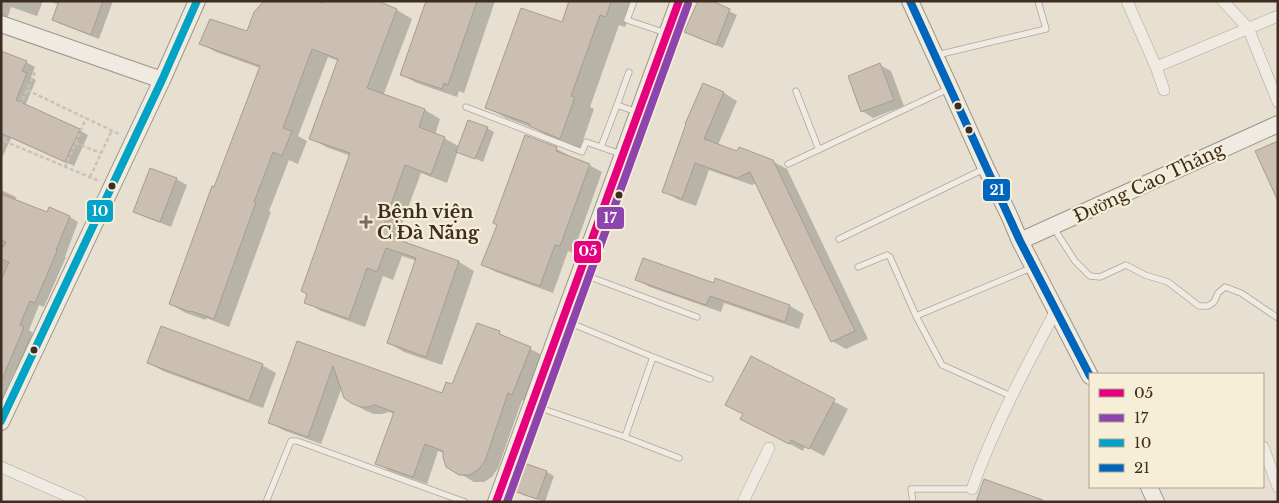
<svg xmlns="http://www.w3.org/2000/svg" width="1279" height="503" viewBox="0 0 1279 503" font-family="'Libre Baskerville',serif">
  <rect width="100%" height="100%" fill="#e7e0d1"/>
  <path fill="#0003" d="M1 1H43L37 16 11 7 7 19 1 17Z
    M49 1H113L99 39 61 24 53 20 59 5Z
    M266 1H374L397 10 412 19 383 96 425 110 440 119 435 135 444 138 460 147 487 128 494 132 483 162 458 151 447 183 421 173 399 232 408 237 406 244 459 262 474 271 442 365 404 352 389 343 417 261 402 256 393 280 383 276 365 327 321 311 306 302 351 156 326 147 311 138 339 61 328 57 298 136 307 141 298 164 289 160 269 211 271 212 229 327 206 318V320L186 313 170 304 260 68 216 52 200 43 247 33Z
    M427 1H495L464 93 459 91 457 97 417 83 402 75Z
    M571 1H635L625 27 619 25 590 107 594 109 580 149 549 137 536 129 506 118 486 107 562 24Z
    M709 1 737 15 723 48 693 36Z
    M1 54 26 62 35 67 31 77 36 80 25 106 79 130 88 135 74 166 11 138 1 160Z
    M880 65 891 71 904 106 873 118 862 111Z
    M704 84 724 93 737 101 718 145 738 152 772 161 787 169 868 339 846 349 832 341 756 183 752 185 709 170 696 206 677 199 664 191Z
    M526 137 557 149 570 156 569 157 589 165 602 172 573 253 568 251 553 293 496 272 483 265 498 225Z
    M176 179 187 185 171 227 145 217 135 211Z
    M1 190 16 197 15 201 48 214 70 217 78 222 65 257H66L44 307 39 305 29 330 33 333 17 371 15 370 1 402Z
    M636 279 714 284 716 280 790 306 804 314 799 329 724 303 721 312 650 287Z
    M499 333 544 356 526 401 522 400 498 468 492 477 484 482H474L447 466 444 453 438 451 427 484 390 471 377 463 394 414 389 412 382 414H374L366 411 352 402 342 387 321 444 283 430 269 422 298 343 443 395 453 386Z
    M752 357 848 409 824 456 805 446 803 451 756 426 744 415Z
    M149 363 262 365 276 373 263 408 163 371Z
    M525 465 547 472 554 476 545 502 523 495 516 491Z"/>
  <path fill="#cbbfb2" stroke="#a89c90" d="M59 1H103L91 35 52 20Z
    M264 1H318L323 3 325 1H378L397 9 367 88 425 109 419 127 445 137 431 175 405 165 384 224 393 227 390 237 459 261 426 357 387 343 416 258 386 248 377 272 367 268 349 319 304 303 307 294 301 291 350 153 309 139 338 59 312 49 283 128 292 131 282 156 273 152 254 202H256L214 319 191 311 190 312 169 304 212 186 214 187 260 66 199 44 210 19 247 31 254 12Z
    M426 1H477L448 85 444 83 442 89 400 75Z
    M569 1H611L606 17 600 15 571 96 575 97 560 139 529 126 530 124 485 108 521 8 562 22Z
    M698 1H712L730 9 716 45 684 32Z
    M1 51 27 61 22 71 27 73 16 100 80 129 65 162 1 133Z
    M880 63 894 100 861 112 848 76Z
    M703 83 724 92 704 139 737 151 739 147 773 160 855 331 831 342 750 172 737 178 695 163 682 199 662 192 686 124H685Z
    M468 120 488 127 475 159 456 152Z
    M525 135 557 147 556 151 590 164 560 246 555 245 540 286 481 265 497 225 493 223Z
    M1278 141V201L1255 151Z
    M150 168 177 178 160 222 133 212Z
    M1 194 47 212 49 207 70 216 56 250 57 251 35 303 30 301 20 325 24 327 1 382V280L9 262 1 259V251L6 242 1 240Z
    M643 258 714 283 715 278 790 305 785 322 710 296 706 305 635 280Z
    M477 323 500 331 499 334 531 347 512 395 508 393 485 461 478 470 470 475H459L446 467 443 457V451L425 444 413 477 375 464 394 412 375 405 368 407H360L351 403 344 398 333 366 308 437 268 423 297 341 442 393 446 382 452 384Z
    M161 326 263 364 249 401 147 363Z
    M751 356 835 399 809 449 791 440 789 444 740 419 743 414 725 405Z
    M524 463 547 471 537 499 514 491Z
    M984 479 1043 500 1042 502H976Z"/>
  <g fill="none" stroke-linecap="round" stroke-linejoin="round">
    <g stroke="#ada599" stroke-width="7">
      <path id="lane" d="M634 1 627 20 666 33
        M937 55 1046 29 1038 1
        M796 91 819 150
        M617 105 629 72
        M466 107 582 152 586 142 621 154
        M601 147 617 105 637 112
        M788 164 948 89
        M1053 227 1075 261 1090 276 1100 277 1126 265 1145 275 1168 282 1199 306H1208L1214 302 1218 293 1225 287 1241 293 1278 318
        M839 239 984 169
        M858 267 887 255 890 257 916 316 942 365 1011 396
        M582 274 697 317
        M916 316 1031 268
        M563 320 653 357 710 379
        M534 406 625 437 679 458
        M625 437 653 357
        M499 498 510 502
        M266 502 291 441H297L465 502
        M913 502 911 489H972"/>
    </g>
    <g stroke="#ada599" stroke-width="12">
      <path id="street" d="M1127 1 1156 67 1164 90
        M1223 1 1248 28 1278 102
        M1156 67 1278 16
        M1263 447 1278 487
        M1 467 81 502
        M972 489C994 427 1025 369 1056 310
        M743 502 769 448"/>
    </g>
    <g stroke="#9c958a" stroke-width="18">
      <path id="secondary" d="M910 1 950 88 986 168 1009 215 1020 241 1090 376
        M1 24 162 80
        M1020 241 1278 124
        M1 422 162 80 197 1
        M1149 487 1156 502
        M496 502 679 1"/>
    </g>
    <path stroke="#c8c2b9" stroke-width="2.5" stroke-dasharray="4 2.5" stroke-linecap="butt" d="M27 90 121 135
      M4 141 99 181
      M75 143 101 153
      M1 147 36 70
      M65 167 86 118
      M90 177 112 130"/>
    <use href="#lane" stroke="#efebe3" stroke-width="5.5"/>
    <use href="#street" stroke="#efebe3" stroke-width="11"/>
    <use href="#secondary" stroke="#efebe3" stroke-width="16"/>
    <g stroke="#f7eed8" stroke-width="11">
      <path id="bus-1" d="M496 502 679 1"/>
    </g>
    <g stroke="#f7eed8" stroke-width="11">
      <path id="bus-2" d="M507 502 688 4"/>
    </g>
    <g stroke="#f7eed8" stroke-width="11">
      <path id="bus-3" d="M1 421 162 80 197 1"/>
    </g>
    <g stroke="#f7eed8" stroke-width="11">
      <path id="bus-4" d="M910 1 1020 241 1090 376"/>
    </g>
    <use href="#bus-1" stroke="#e5007d" stroke-width="8"/>
    <use href="#bus-2" stroke="#8e44ad" stroke-width="8"/>
    <use href="#bus-3" stroke="#03a3c5" stroke-width="8"/>
    <use href="#bus-4" stroke="#0065bd" stroke-width="8"/>
  </g>
  <g fill="#3d2e20" stroke="#f7eed8" stroke-width="2">
    <circle cx="958" cy="106" r="4.5"/>
    <circle cx="969" cy="130" r="4.5"/>
    <circle cx="112" cy="186" r="4.5"/>
    <circle cx="619" cy="195" r="4.5"/>
    <circle cx="34" cy="350" r="4.5"/>
  </g>
  <path fill="#786c5e" stroke="#f7eed8" stroke-width="2" d="M363.5 214.5h5v5h5v5h-5v5h-5v-5h-5v-5h5z"/>
  <g text-anchor="middle" dominant-baseline="central" stroke-width="4.5" stroke-linejoin="round" paint-order="stroke">
    <g font-size="18" fill="#3d2e20" stroke="#f7eed8">
      <text transform="translate(1149 183) rotate(-25)">Đường Cao Thắng</text>
    </g>
    <g font-size="18" font-weight="bold" fill="#3d2e20" stroke="#f7eed8" text-anchor="start">
      <text x="377" y="212">Bệnh viện<tspan x="377" dy="21">C Đà Nẵng</tspan></text>
    </g>
  </g>
  <g stroke="#f7eed8" stroke-width="2">
    <rect x="982" y="178" width="29" height="24" rx="5" fill="#0065bd"/>
    <rect x="86" y="199" width="28" height="24" rx="5" fill="#03a3c5"/>
    <rect x="596" y="206" width="29" height="24" rx="5" fill="#8e44ad"/>
    <rect x="573" y="240" width="29" height="24" rx="5" fill="#e5007d"/>
  </g>
  <g font-size="14" text-anchor="middle" font-weight="bold" fill="#fff">
    <text x="997" y="195">21</text>
    <text x="100" y="216">10</text>
    <text x="610" y="223">17</text>
    <text x="588" y="256">05</text>
  </g>
  <rect width="1279" height="503" fill="none" stroke="#3d2e20" stroke-width="5"/>
  <rect x="1089" y="373" width="175" height="115" fill="#f7eed8" stroke="#ada18e"/>
  <rect x="1099" y="389" width="25" height="8" fill="#e5007d" stroke="#ada18e"/>
  <text x="1134" y="398" font-size="15" fill="#3d2e20">05</text>
  <rect x="1099" y="414" width="25" height="8" fill="#8e44ad" stroke="#ada18e"/>
  <text x="1134" y="423" font-size="15" fill="#3d2e20">17</text>
  <rect x="1099" y="439" width="25" height="8" fill="#03a3c5" stroke="#ada18e"/>
  <text x="1134" y="448" font-size="15" fill="#3d2e20">10</text>
  <rect x="1099" y="464" width="25" height="8" fill="#0065bd" stroke="#ada18e"/>
  <text x="1134" y="473" font-size="15" fill="#3d2e20">21</text>
</svg>
